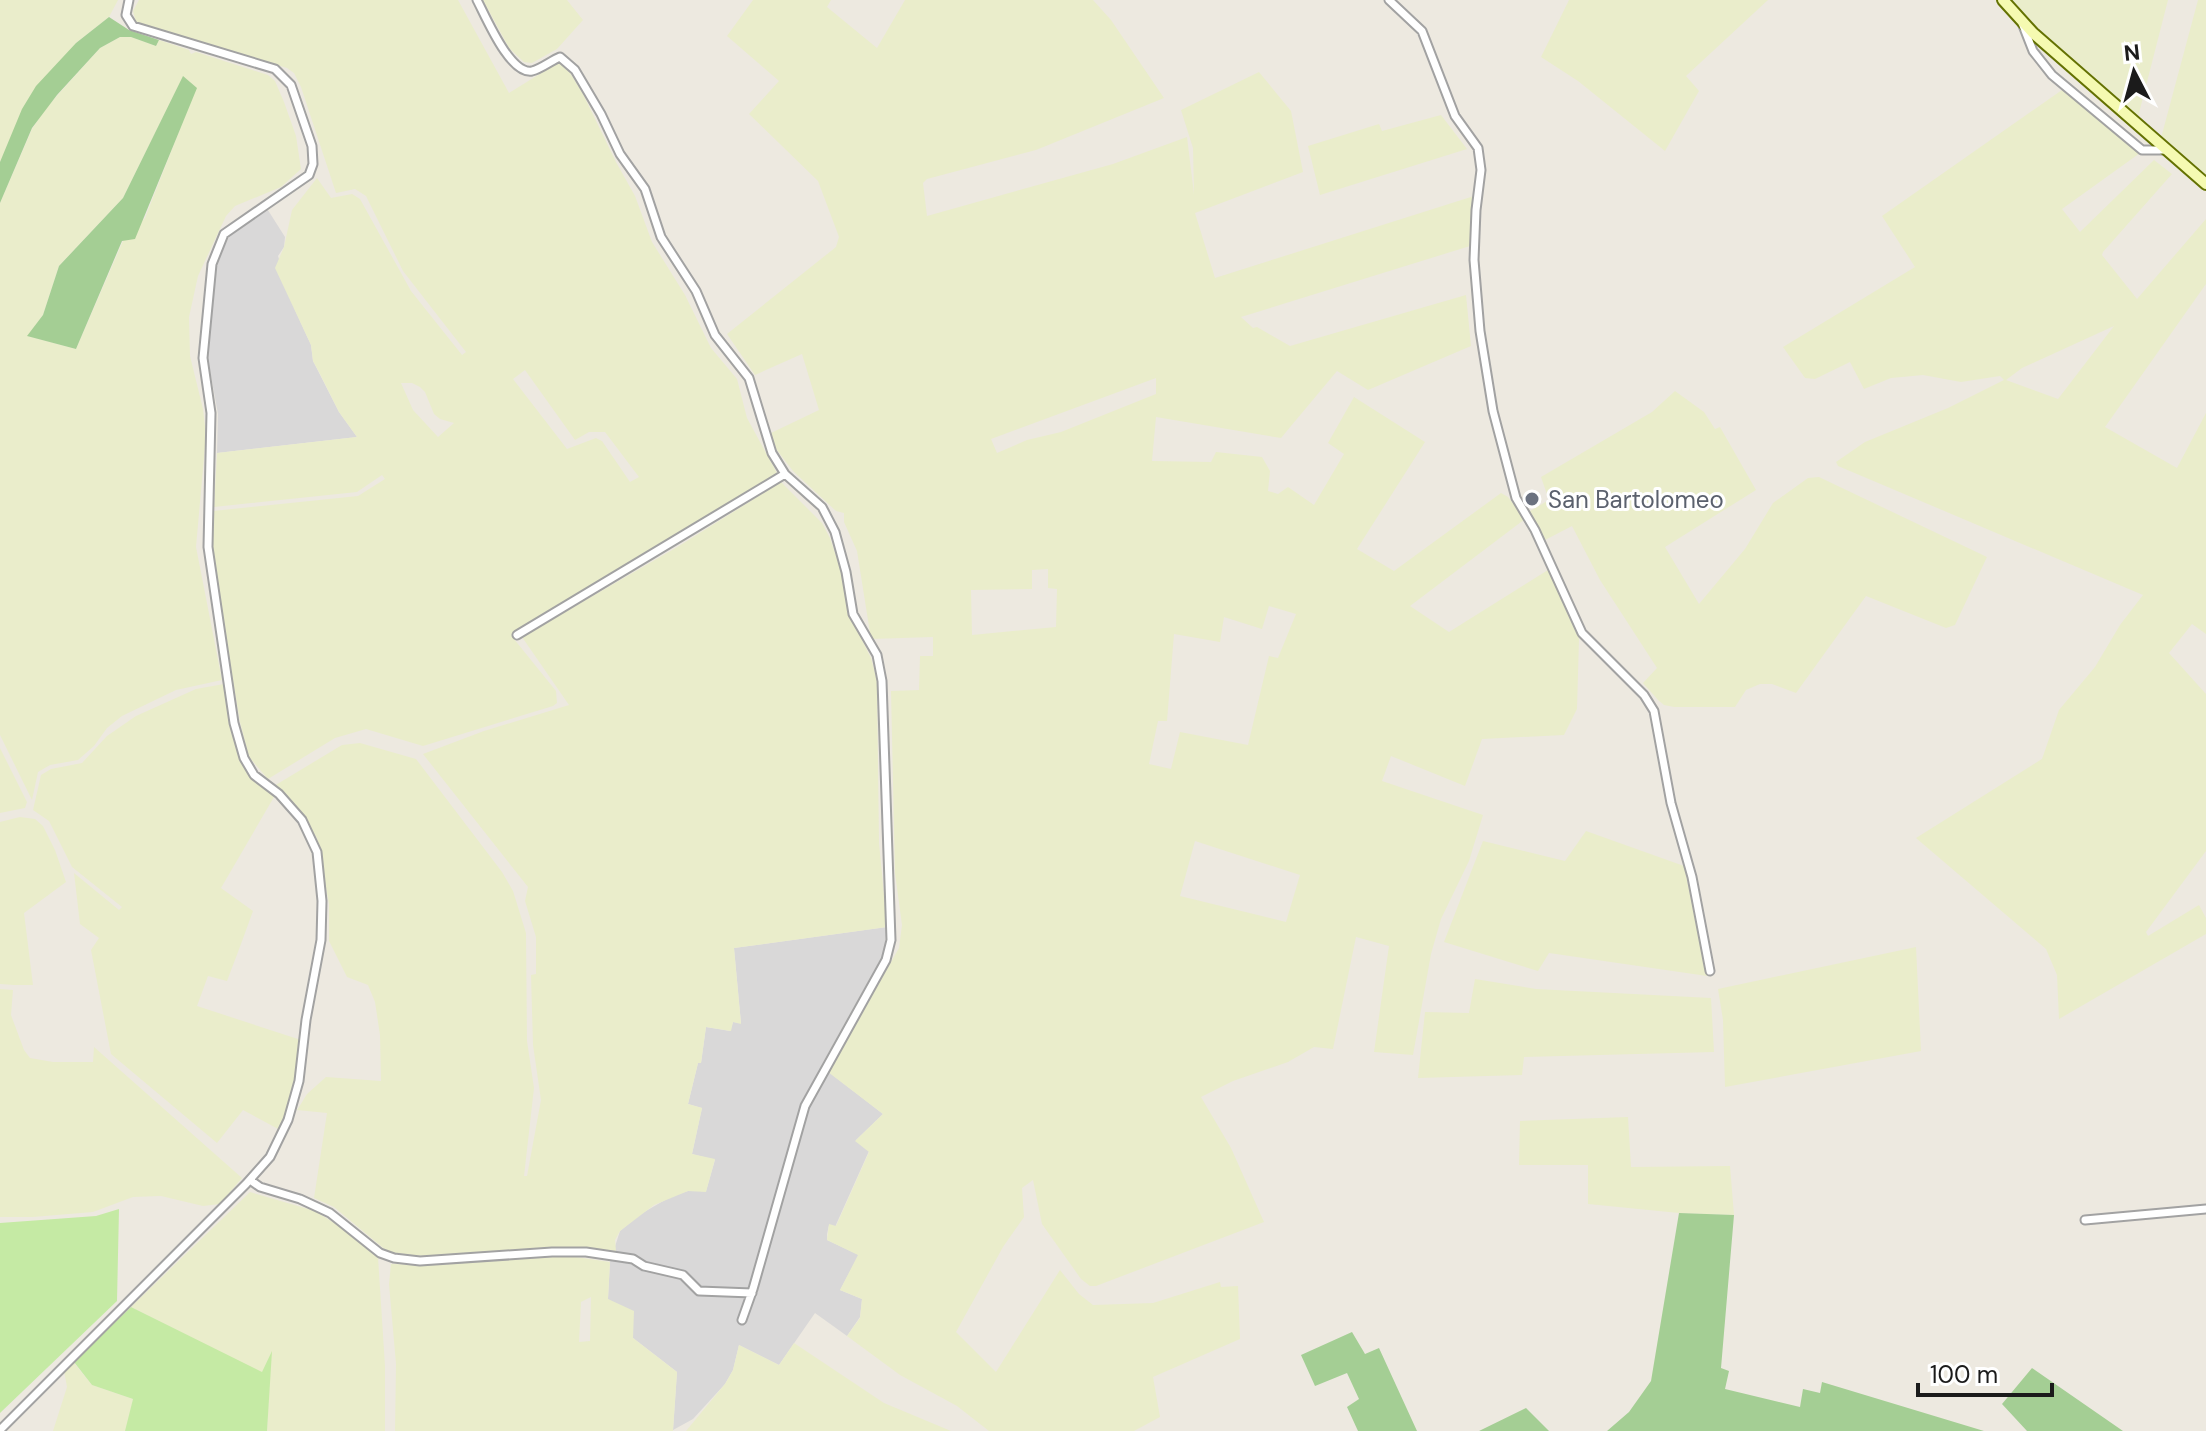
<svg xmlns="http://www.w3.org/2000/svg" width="2206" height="1431" viewBox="0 0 2206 1431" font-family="'DM Sans',sans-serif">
  <rect width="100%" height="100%" fill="#ede9e0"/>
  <path fill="#d9d8d8" d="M266 207 285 237 284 247 278 256 295 310 311 345 313 361 339 412 357 437 217 453 218 414 208 360 209 318 216 263 232 231Z
    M887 927 884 953 821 1066 883 1114 856 1140 869 1151 835 1227 829 1225 827 1234V1240L859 1255 840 1290 862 1299 860 1317 847 1336 815 1313 779 1365 739 1345 733 1370 725 1384 693 1419 673 1430 677 1372 633 1338 608 1299 610 1262 620 1231 639 1215 672 1196 688 1191H706L715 1160 692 1154 702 1108 688 1104 698 1063H701L706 1027 730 1031 733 1022 741 1023 734 948Z"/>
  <path fill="#eaedcb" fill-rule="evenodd" d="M0 0H118L109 17 76 43 0 162Z
    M139 0H458L509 93 559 62 570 73 583 94 616 162 635 196 652 242 685 295 711 348 737 379 747 418 777 473 672 539 518 629 514 639 556 691 557 703 553 706 423 746 366 729 335 738 268 779 249 757 240 722 217 588 212 547 213 511 358 496 385 479 382 475 357 492 214 507 217 453 357 437 339 412 319 372 313 361 311 345 275 268 284 247 292 210 317 178 331 198 352 194 360 199 411 291 462 355 466 352 403 271 366 196 355 189 336 193 301 87 294 73 287 68 136 22 133 11ZM525 370 575 440 589 432H605L639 477 630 482 602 441 596 438 567 449 513 379ZM401 383H412L420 387 425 392 434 414 440 419 454 423 438 437 413 410Z
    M483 0H567L583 20 557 49 532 63 524 62 509 48Z
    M753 0H831L827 7 877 48 905 0H1093L1111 20 1164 98 1036 150 927 179 923 183 927 216 1113 164 1187 137 1194 194 1193 148 1181 110 1259 72 1291 111 1303 172 1195 213 1215 278 1474 196 1470 246 1241 317 1253 328 1257 327 1290 346 1466 295 1471 346 1368 390 1337 371 1281 438 1156 417 1152 461 1211 462 1216 452 1262 457 1270 471 1268 491 1278 494 1288 487 1314 505 1344 454 1328 443 1354 397 1425 442 1357 549 1394 571 1501 493 1508 497 1525 519 1410 606 1449 632 1548 570 1579 639 1577 709 1564 735 1482 739 1465 786 1391 756 1382 781 1483 815 1469 861 1441 919 1431 954 1413 1055 1374 1052 1389 946 1356 937 1333 1049 1314 1047 1288 1062 1233 1081 1201 1097 1231 1148 1264 1222 1096 1286H1090L1081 1279 1042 1224 1033 1180 1022 1188 1024 1217 1003 1247 956 1332 996 1372 1060 1270 1079 1294 1093 1305 1153 1303 1220 1282 1221 1287 1238 1286 1240 1339 1153 1377 1160 1417 1134 1431H989L957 1406 900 1375 847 1336 860 1318 862 1299 840 1290 858 1255 827 1240 829 1224 836 1226 869 1152 855 1141 883 1114 828 1072 899 948 902 925 895 873 891 691 919 690 920 656H933V637L871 639 857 551 844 522V513L836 511 793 471 776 449 771 433 819 410 802 354 755 375 727 334 836 247 839 237 818 181 749 114 779 81 727 36ZM1156 378V394L1061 432 1027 440 997 453 991 439ZM1048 569V588L1057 589 1056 627 972 635 971 590 1032 589V570ZM1269 606 1296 614 1278 658 1269 656 1248 745 1180 732 1171 769 1149 764 1158 721H1167L1174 634 1220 642 1224 617 1262 629ZM1195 841 1300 875 1286 922 1180 896Z
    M1569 0H1768L1686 76 1699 91 1665 151 1578 81 1541 57Z
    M2010 0H2168L2138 117 2068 58Z
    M2198 0H2206V177L2161 138Z
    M120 37H131L156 46 159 40 189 50 191 54 196 52 268 75 275 81 284 102 296 136 301 169 281 187 235 206 226 216 198 276 189 317 190 356 203 409 206 435 196 547 222 680 176 690 122 716 107 728 94 746 78 760 50 765 38 772 32 800 0 735V203L32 129 46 108 100 48ZM183 77 196 88 145 218 123 241 76 349 28 336 43 315 59 266 123 198Z
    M2062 90 2140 153 2062 209 2080 232 2154 160 2172 174 2103 252 2102 255 2137 299 2206 219V284L2105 427 2177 468 2206 413V634L2192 624 2169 653 2206 694V851L2146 932 2148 936 2199 905 2206 918V934L2059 1019 2057 975 2046 949 1916 838 2042 759 2059 710 2095 667 2120 625 2143 595 1838 466 1836 462 1865 442 1948 408 2004 380 2000 376 1961 382 1923 375 1891 378 1864 389 1850 362 1815 379 1805 378 1783 347 1915 267 1882 216ZM2114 326 2058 399 2006 380 2022 368Z
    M1441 115 1467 149 1320 195 1308 146 1379 124 1382 131Z
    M1675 391 1704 412 1715 429 1720 427 1756 490 1665 547 1699 604 1745 549 1773 503 1808 478 1819 477 1987 557 1955 625 1946 628 1866 596 1796 693 1772 684H1760L1746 690 1735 707H1674L1664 705 1658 700 1643 683 1657 668 1600 580 1572 526 1545 540 1530 511 1549 500 1541 477 1652 412Z
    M781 482 822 523 830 538 841 571 851 618 871 658 877 681 879 843 887 927 734 948 741 1024 733 1022 731 1031 706 1027 701 1063H698L688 1104 702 1108 692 1154 715 1159 706 1192 688 1191 654 1205 620 1231 615 1240 616 1251 552 1247 421 1256 388 1252 334 1207 314 1198 327 1113 297 1110 299 1107 307 1094 326 1077 381 1081 380 1035 375 1002 368 985 347 977 329 941V904L317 838 297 807 274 786 342 745 360 743 416 759 502 872 513 891 526 933 527 1041 534 1088 524 1176H527L541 1100 533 1045 531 975 536 974V937L525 901 528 887 423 754 484 731 569 705 522 637 679 546Z
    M224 684 231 732 238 754 250 774 274 797 221 888 253 911 241 944 227 981 208 976 197 1006 301 1040 295 1082 280 1130 243 1110 217 1143 111 1054 91 950 99 938 80 924 74 873 119 910 122 907 72 867 49 821 33 810 41 775 51 769 82 763 107 736 136 716 196 689Z
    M0 748 27 802 25 808 0 813Z
    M20 817 35 819 43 826 55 850 66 882 24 913 33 985H14L0 984V822Z
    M1586 831 1684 866 1707 976 1549 953 1538 971 1444 942 1483 841 1565 861Z
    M1916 947 1921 1051 1725 1087 1723 1020 1718 989Z
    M1475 979 1536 989 1711 998 1714 1052 1524 1057 1522 1075 1418 1078 1425 1012 1469 1013Z
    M0 989 13 990 11 1015 24 1050 30 1058 53 1062H93L94 1047 242 1178 220 1204 203 1206 161 1196 133 1197 93 1212 33 1217H0Z
    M1628 1117 1631 1167 1730 1166 1734 1215 1679 1213 1588 1204V1165H1519L1520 1121Z
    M250 1192 315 1211 347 1231 378 1257 385 1366V1431H267L271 1354 262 1373 131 1307Z
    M569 1256 610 1262 608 1299 634 1311 633 1338 677 1372 673 1431H395L396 1364 389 1284 391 1264 435 1265ZM591 1297 590 1341 579 1342 581 1302Z
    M794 1343 884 1403 951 1431H686L725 1384 733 1370 739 1345 779 1365Z
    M74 1363 92 1385 133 1399 126 1431H53L67 1387 64 1371Z"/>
  <path fill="#c5eaa4" d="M119 1209 117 1301 0 1413V1223L96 1216Z
    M131 1307 262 1372 272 1351 267 1431H125L133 1399 92 1385 74 1362Z"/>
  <path fill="#a4ce94" d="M109 17 129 30 159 40 156 46 131 37H120L100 48 57 95 32 128 0 203V162L22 109 36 86 76 43Z
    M183 76 197 88 135 239 122 241 76 349 27 336 43 315 59 266 123 198Z
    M1679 1213 1734 1215 1721 1368 1729 1371 1725 1389 1800 1407 1803 1389 1820 1393 1822 1382 1984 1431H1607L1629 1412 1651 1381Z
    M1352 1332 1365 1354 1379 1348 1417 1431H1358L1347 1407 1359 1399 1347 1373 1315 1386 1301 1355Z
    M2032 1368 2123 1431H2027L2002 1404Z
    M1526 1408 1549 1431H1479Z"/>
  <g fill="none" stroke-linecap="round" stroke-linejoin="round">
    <g stroke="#a2a2a2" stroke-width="11">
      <path id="street" d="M477 0C486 17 510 75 532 71 541 69 552 60 560 57L575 70 601 114 620 154 645 189 661 237 696 291 715 335 749 378 772 453 785 474 822 507 835 532 846 572 853 614 877 655 882 681 891 940 886 960 805 1106 753 1289 742 1320
        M1389 0 1422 31 1455 116 1478 148 1481 170 1476 210 1474 260 1480 331 1493 411 1516 498 1535 530 1582 633 1644 695 1654 711 1671 803 1692 877 1710 971
        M2022 23 2033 51 2052 75 2142 150H2166
        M517 635 785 474
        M250 1180 260 1187 300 1199 330 1213 380 1253 394 1258 420 1261 552 1252H586L633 1259 644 1266 683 1275 699 1291 752 1293
        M2085 1220 2206 1209
        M0 1430 246 1184 270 1157 288 1120 299 1081 306 1020 321 940 322 901 317 852 302 820 279 794 254 775 244 758 234 723 208 547 211 413 203 358 212 264 224 234 309 175 313 164 312 146 291 85 275 69 133 26 126 15 129 0"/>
    </g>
    <g stroke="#647202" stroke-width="14">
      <path id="secondary" d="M2003 0 2033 33 2206 184"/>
    </g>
    <use href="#street" stroke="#fff" stroke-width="7"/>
    <use href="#secondary" stroke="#f5fab1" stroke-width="10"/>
  </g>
  <circle fill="#6b7280" stroke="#fff" stroke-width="3" cx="1532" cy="499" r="8"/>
  <g text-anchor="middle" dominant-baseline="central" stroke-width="6" stroke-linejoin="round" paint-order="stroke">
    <g font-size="24" fill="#5b616d" stroke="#fff" text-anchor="start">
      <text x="1548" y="499">San Bartolomeo</text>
    </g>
  </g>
  <g transform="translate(2134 72) rotate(354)" stroke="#ffffff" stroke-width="6" paint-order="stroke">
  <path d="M0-6L14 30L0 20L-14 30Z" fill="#1b1b1b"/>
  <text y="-12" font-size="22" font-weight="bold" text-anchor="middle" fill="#1b1b1b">N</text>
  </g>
  <path d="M1918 1383v12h134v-12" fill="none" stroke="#1b1b1b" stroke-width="4"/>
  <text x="1930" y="1383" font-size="24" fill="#1b1b1b" stroke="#ffffff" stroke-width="6" paint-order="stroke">100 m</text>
</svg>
